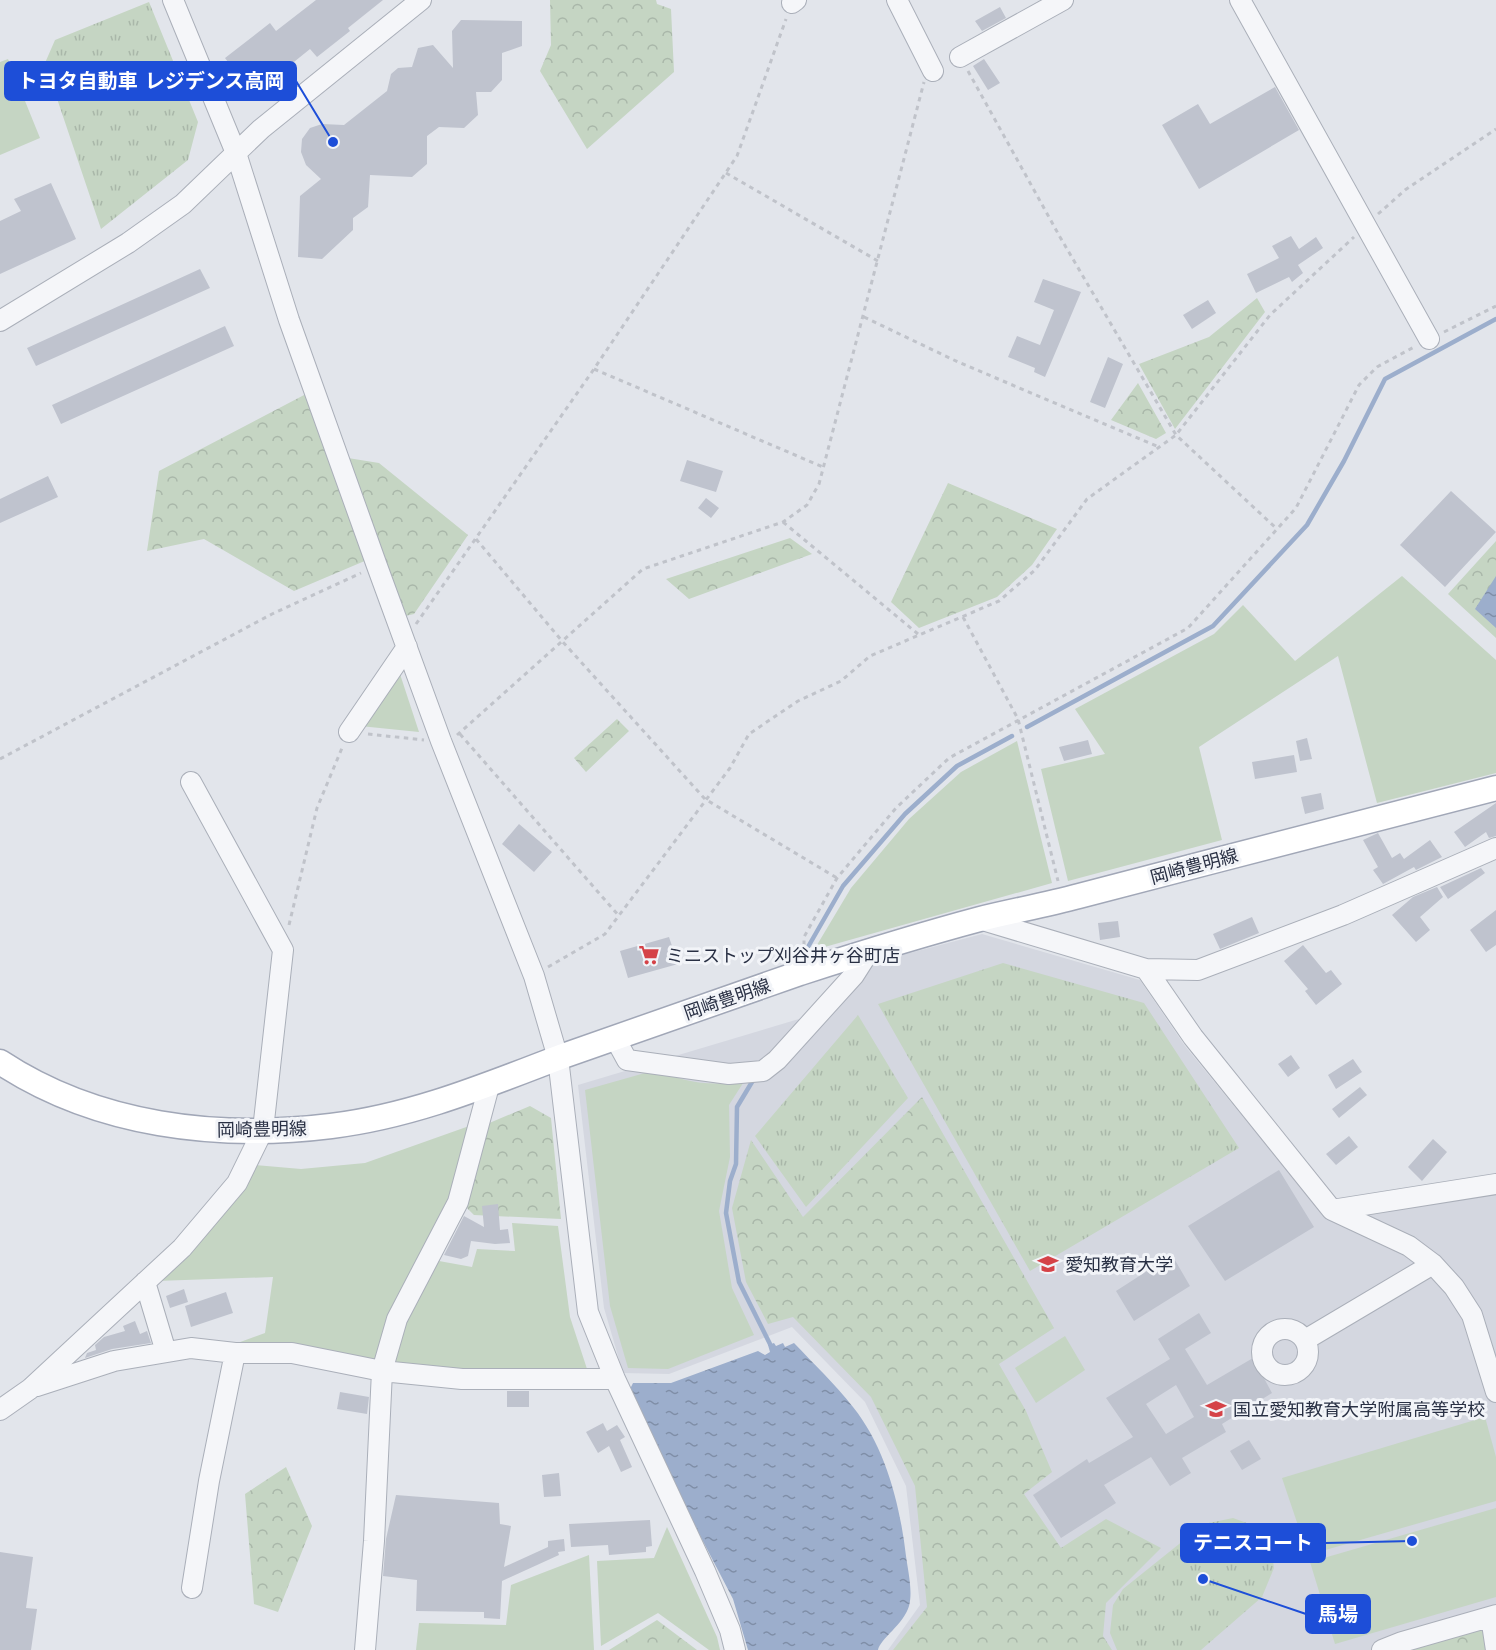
<svg xmlns="http://www.w3.org/2000/svg" width="1496" height="1650" viewBox="0 0 1496 1650" font-family="'DejaVu Sans','Noto Sans JP',sans-serif">
  <defs>
    <pattern id="forest-crowns" width="20" height="18" patternUnits="userSpaceOnUse" patternTransform="scale(1.5)"><rect width="20" height="18" fill="#c5d5c3"/><path d="M2 6a3 3 0 1 1 6 0M12 15a3 3 0 1 1 6 0" fill="none" stroke="#a9b7a9"/></pattern>
    <pattern id="park-tufts" width="24" height="20" patternUnits="userSpaceOnUse" patternTransform="scale(1.5)"><rect width="24" height="20" fill="#c5d5c3"/><path d="M3 7l-1-3M5 7V3M7 7l1-3M15 17l-1-3M17 17v-4M19 17l1-3" fill="none" stroke="#a9b7a9"/></pattern>
    <pattern id="water-ripples" width="26" height="14" patternUnits="userSpaceOnUse" patternTransform="scale(1.5)"><rect width="26" height="14" fill="#9caecc"/><path d="M2 4q2-2 4 0t4 0M15 11q2-2 4 0t4 0" fill="none" stroke="#7f8ea7"/></pattern>
  </defs>
  <rect width="100%" height="100%" fill="#e2e5eb"/>
  <path fill="#d4d7e0" d="M982 934 1140 980 1185 1046 1327 1220 1496 1193V1650H888L920 1605 906 1486 865 1402 792 1327 669 1374 623 1373 604 1308 578 1085 839 1007 872 963Z"/>
  <path fill="#c5d5c3" d="M8 59 40 138 0 155V62Z
    M1402 576 1496 660V773L1377 803 1338 656 1199 747 1222 840 1068 881 1041 769 1105 754 1075 709 1214 634 1243 605 1295 661Z
    M399 671 419 732 360 726Z
    M1017 741 1052 883 814 950 851 888 909 819 961 772Z
    M659 1069C683 1084 718 1087 745 1080L729 1105 730 1157 719 1211 732 1288 754 1335 668 1369 628 1368 610 1306 585 1090Z
    M472 1125 451 1201 378 1362 232 1345 265 1333 273 1277 156 1281 255 1165 301 1169 365 1163Z
    M512 1223 558 1226 570 1317 588 1372H465L391 1364 403 1323 439 1261 472 1267 477 1249 515 1251Z
    M1065 1336 1085 1370 1036 1403 1015 1368Z
    M1485 1417 1496 1457V1501L1308 1555 1282 1478Z
    M1496 1508V1597L1335 1644 1310 1562Z
    M667 1527 717 1637 720 1650H709L658 1613 601 1646 597 1561 654 1558Z
    M589 1555 594 1650H416L419 1623 506 1625 511 1585Z"/>
  <path fill="url(#forest-crowns)" d="M550 0H656L657 4 671 9 674 72 587 149 540 71 551 45Z
    M1257 298 1265 312 1175 429 1139 364 1209 337Z
    M1138 383 1166 433 1156 439 1111 420Z
    M306 394 367 560 294 591 204 539 147 551 159 471Z
    M348 458 379 463 468 535 414 614 405 616Z
    M948 483 1057 529 1032 565 997 597 919 628 891 602Z
    M790 538 812 554 689 599 666 579Z
    M1496 541V638L1448 594Z
    M617 719 629 731 586 772 574 758Z
    M922 1097 1054 1328 999 1364 1026 1411 1052 1472 1024 1494 1061 1548 1106 1519 1161 1548 1106 1603 1103 1636 1112 1650H893L927 1607 915 1486 871 1397 793 1317 768 1324 746 1282 732 1208 751 1140 803 1217Z
    M530 1106 551 1118 561 1219 474 1215 464 1205 487 1124Z
    M286 1467 312 1526 278 1612 254 1604 245 1494Z
    M657 1620 697 1650H609Z
    M1485 1624 1490 1650H1394Z"/>
  <path fill="url(#park-tufts)" d="M149 2 198 122 188 160 101 229 45 63 55 40Z
    M1003 963 1144 1003 1239 1148 1030 1271 878 1004Z
    M858 1015 908 1098 806 1207 755 1136Z
    M1233 1518 1255 1526 1271 1546 1274 1568 1262 1597 1201 1650H1117L1110 1633 1113 1605 1123 1589 1204 1524Z"/>
  <path fill="url(#water-ripples)" d="M1496 576V628L1475 609Z
    M774 1343 776 1346 783 1343 785 1347 794 1343C814 1364 835 1384 853 1407 886 1448 900 1505 906 1556 908 1571 913 1591 909 1606 904 1624 880 1639 878 1650H748L733 1599 627 1395 633 1383H671L758 1351 765 1355 770 1352 768 1345Z"/>
  <g fill="none" stroke-linecap="round" stroke-linejoin="round">
    <path stroke="#9caecc" stroke-width="4.5" d="M1027 727 1213 626 1307 525 1344 461 1385 379 1496 319
      M808 947 843 886 905 814 957 766 1012 736
      M755 1077 737 1107 736 1164 730 1181 726 1213 739 1282 770 1344"/>
  </g>
  <path fill="#bfc3ce" fill-rule="evenodd" d="M316 0H383L348 28 350 31 317 57 310 49 253 95 225 58 270 23 276 31Z
    M1000 7 1006 18 982 31 975 21Z
    M461 20 522 21V46L502 53V80L491 92H476L478 115 464 128 439 127 427 136V164L412 177 370 175 368 207 353 218V230L322 259 298 257 300 196 321 179 306 165 301 152 302 139 310 128 322 124 344 125 387 91 391 74 398 68 412 67 418 48 433 45 453 68 452 31Z
    M984 59 1000 83 988 90 973 66Z
    M1275 87 1299 130 1199 189 1162 125 1198 104 1210 124Z
    M51 183 76 239 0 274V221L21 211 14 199Z
    M1291 236 1299 249 1316 237 1323 248 1298 265 1303 273 1292 282 1289 277 1256 293 1247 274 1279 258 1272 246Z
    M200 269 210 288 36 366 27 348Z
    M1043 279 1081 292 1045 377 1034 372 1035 368 1008 357 1017 336 1040 345 1054 310 1034 302Z
    M1208 300 1216 313 1192 329 1183 315Z
    M225 326 234 346 61 424 52 405Z
    M1108 357 1123 364 1105 408 1090 402Z
    M687 460 723 471 716 492 680 481Z
    M48 476 58 497 0 523V499Z
    M1451 491 1496 532 1445 587 1400 545Z
    M706 498 719 508 711 518 698 508Z
    M1307 738 1312 759 1300 761 1296 741Z
    M1088 740 1092 754 1064 761 1059 747Z
    M1294 755 1297 772 1255 779 1252 762Z
    M1321 793 1324 809 1305 814 1301 797Z
    M1496 803V836L1489 838 1486 832 1465 847 1454 832Z
    M519 824 552 852 534 872 502 844Z
    M1378 833 1392 858 1400 853 1404 859 1430 840 1442 857 1416 870 1414 867 1383 884 1373 870 1378 867 1363 840Z
    M1481 868 1485 873 1448 899 1440 887Z
    M1437 887 1443 897 1420 917 1430 930 1416 942 1392 915 1413 897Z
    M1496 910V945L1486 952 1470 930Z
    M1252 917 1259 933 1220 949 1213 934Z
    M1118 921 1120 937 1100 940 1098 923Z
    M669 937 678 964 628 978 620 951Z
    M1303 945 1326 973 1331 970 1342 984 1316 1005 1305 991 1308 989 1284 961Z
    M1291 1055 1300 1068 1288 1077 1278 1064Z
    M1353 1059 1362 1072 1336 1089 1328 1075Z
    M1360 1087 1367 1095 1339 1118 1332 1109Z
    M1349 1136 1358 1147 1336 1165 1326 1154Z
    M1433 1139 1447 1152 1422 1181 1408 1167Z
    M1279 1170 1314 1227 1225 1281 1188 1226Z
    M498 1204 500 1230 508 1229 510 1243 495 1244 471 1241 468 1256 461 1259 444 1255 464 1216 484 1227 482 1206Z
    M1172 1255 1190 1286 1134 1321 1116 1291Z
    M184 1289 188 1302 170 1308 166 1296Z
    M226 1292 233 1313 191 1327 185 1306Z
    M1199 1313 1211 1333 1185 1349 1207 1385 1253 1358 1272 1393 1222 1424 1226 1432 1182 1458 1191 1473 1170 1486 1151 1457 1104 1485 1116 1503 1061 1538 1033 1495 1087 1459 1089 1463 1133 1437 1106 1398 1170 1359 1158 1339ZM1176 1385 1194 1417 1166 1434 1146 1404Z
    M135 1321 140 1334 147 1331 151 1343 112 1349 85 1358 87 1353 96 1350 95 1345 104 1337 125 1331 123 1326Z
    M507 1391H529V1407H507Z
    M340 1392 369 1397 367 1414 337 1409Z
    M603 1423 607 1431 617 1425 625 1437 620 1440 632 1467 621 1472 609 1446 598 1453 586 1432Z
    M1249 1440 1261 1459 1242 1470 1230 1451Z
    M559 1473 561 1496 544 1497 542 1475Z
    M396 1495 499 1503 500 1524 511 1526 504 1567 548 1547V1541L564 1539 565 1551 558 1552 559 1555 502 1581 500 1619 484 1618V1612L416 1611 417 1580 383 1576 386 1539Z
    M650 1520 652 1546 646 1547V1552L609 1555 608 1545 571 1547 569 1524Z
    M0 1552 33 1557 26 1608 37 1609 31 1650H0Z"/>
  <g fill="none" stroke-linecap="round" stroke-linejoin="round">
    <g stroke="#aaafb9" stroke-width="22">
      <path id="minor" d="M173 0 236 153 289 320 377 566 441 741 534 976 558 1058 588 1312 615 1379 705 1571 730 1630 735 1650
        M897 0 933 71
        M1240 0 1429 339
        M792 3 796 0
        M960 57 1063 0
        M0 321 128 243 183 204 261 129 421 0
        M349 732 407 647
        M979 919 1146 969 1198 970 1343 915 1496 848
        M1146 969 1193 1037 1332 1210 1409 1246 1433 1264 1454 1287 1472 1315 1496 1392
        M615 1038 627 1060 729 1074 763 1071 777 1060 854 975 868 953
        M1332 1210 1496 1184
        M145 1282 166 1352
        M1262 1352a23 23 0 1 1 46 0a23 23 0 1 1-46 0Z
        M1305 1340 1433 1264
        M37 1386 114 1361 191 1348 235 1353H292L382 1371 462 1379H615
        M0 1410 30 1389 182 1248 237 1183 263 1130 283 950 191 782
        M192 1588 209 1481 235 1353
        M1491 1617 1496 1650
        M365 1650 374 1541 382 1371 397 1319 458 1202 489 1086
        M1382 1650 1402 1642 1496 1615"/>
    </g>
    <g stroke="#a1a7b7" stroke-width="27">
      <path id="major" d="M0 1062C97 1126 218 1140 331 1126 413 1116 487 1085 563 1056 642 1028 721 1000 800 973 859 954 920 935 980 919 1012 911 1046 905 1079 896 1218 860 1357 823 1496 788"/>
    </g>
    <path stroke="#c0c3ca" stroke-width="3" stroke-dasharray="4.5 4.5" stroke-linecap="butt" d="M968 71 1060 237 1176 435 1277 529
      M726 173 878 261
      M1378 214 1405 190 1496 129
      M864 317 958 362 1159 447
      M1444 332 1496 306
      M594 369 823 467
      M783 522 918 634
      M476 539 562 641 705 799 837 878
      M963 617 1018 719 1058 881
      M416 624 594 369 737 156 786 19
      M368 734 424 740
      M460 734 619 916
      M457 735 643 569 783 522 807 505 819 484 924 82
      M0 759 272 614 361 573
      M289 925 317 808 342 748
      M804 954V937L837 878 896 808 949 758 1188 628 1296 508 1359 385 1377 367 1414 347
      M548 967 605 934 730 768 749 734 798 701 841 681 870 656 999 601 1035 570 1087 499 1176 435 1270 315 1354 237"/>
    <use href="#minor" stroke="#f5f6f9" stroke-width="20"/>
    <use href="#major" stroke="#fff" stroke-width="24"/>
  </g>
  <defs>
    <g id="supermarket-bare" transform="scale(1.62)"><path d="M-6-5.5h2.5l.6 2H6L4.5 2H-2.5L-4.4-4H-6ZM-1.5 3.2a1.3 1.3 0 1 0 .1 0ZM3 3.2a1.3 1.3 0 1 0 .1 0Z" fill="#d54247" stroke="#f2f4f8" stroke-width="2.5" paint-order="stroke"/></g>
    <g id="university-bare" transform="scale(1.62)"><path d="M0-5L7-2L0 1L-7-2ZM-4 1L0 2.5L4 1V4Q0 6-4 4Z" fill="#d54247" stroke="#f2f4f8" stroke-width="2.5" paint-order="stroke"/></g>
    <g id="school-bare" transform="scale(1.62)"><path d="M0-5L7-2L0 1L-7-2ZM-4 1L0 2.5L4 1V4Q0 6-4 4Z" fill="#d54247" stroke="#f2f4f8" stroke-width="2.5" paint-order="stroke"/></g>
  </defs>
  <g fill-rule="evenodd">
    <use href="#supermarket-bare" x="649" y="955"/>
    <use href="#university-bare" x="1048" y="1264"/>
    <use href="#school-bare" x="1216" y="1409"/>
  </g>
  <g text-anchor="middle" dominant-baseline="central" stroke-width="6" stroke-linejoin="round" paint-order="stroke">
    <g font-size="18" fill="#293044" stroke="#f2f4f8">
      <text transform="translate(1194 866) rotate(-15)">岡崎豊明線</text>
      <text transform="translate(727 999) rotate(-19)">岡崎豊明線</text>
      <text transform="translate(262 1129) rotate(-1)">岡崎豊明線</text>
    </g>
    <g font-size="18" fill="#293044" stroke="#f2f4f8" text-anchor="start">
      <text x="666" y="955">ミニストップ刈谷井ヶ谷町店</text>
      <text x="1065" y="1264">愛知教育大学</text>
      <text x="1233" y="1409">国立愛知教育大学附属高等学校</text>
    </g>
  </g>
  <path fill="none" stroke="#1d4ed8" stroke-width="2" d="M333 142L296 81M1412 1541L1325 1543M1203 1579L1306 1614"/>
  <g fill="#1d4ed8" stroke="#f2f4f8" stroke-width="2">
    <circle cx="333" cy="142" r="6"/>
    <circle cx="1412" cy="1541" r="6"/>
    <circle cx="1203" cy="1579" r="6"/>
  </g>
  <g fill="#1d4ed8" stroke="#1d4ed8" stroke-width="2">
    <rect x="5" y="62" width="291" height="38" rx="6"/>
    <rect x="1181" y="1524" width="144" height="38" rx="6"/>
    <rect x="1306" y="1595" width="64" height="38" rx="6"/>
  </g>
  <g font-size="20" text-anchor="middle" font-weight="bold" fill="#fff">
    <text x="151" y="88">トヨタ自動車 レジデンス高岡</text>
    <text x="1253" y="1550">テニスコート</text>
    <text x="1338" y="1621">馬場</text>
  </g>
</svg>
